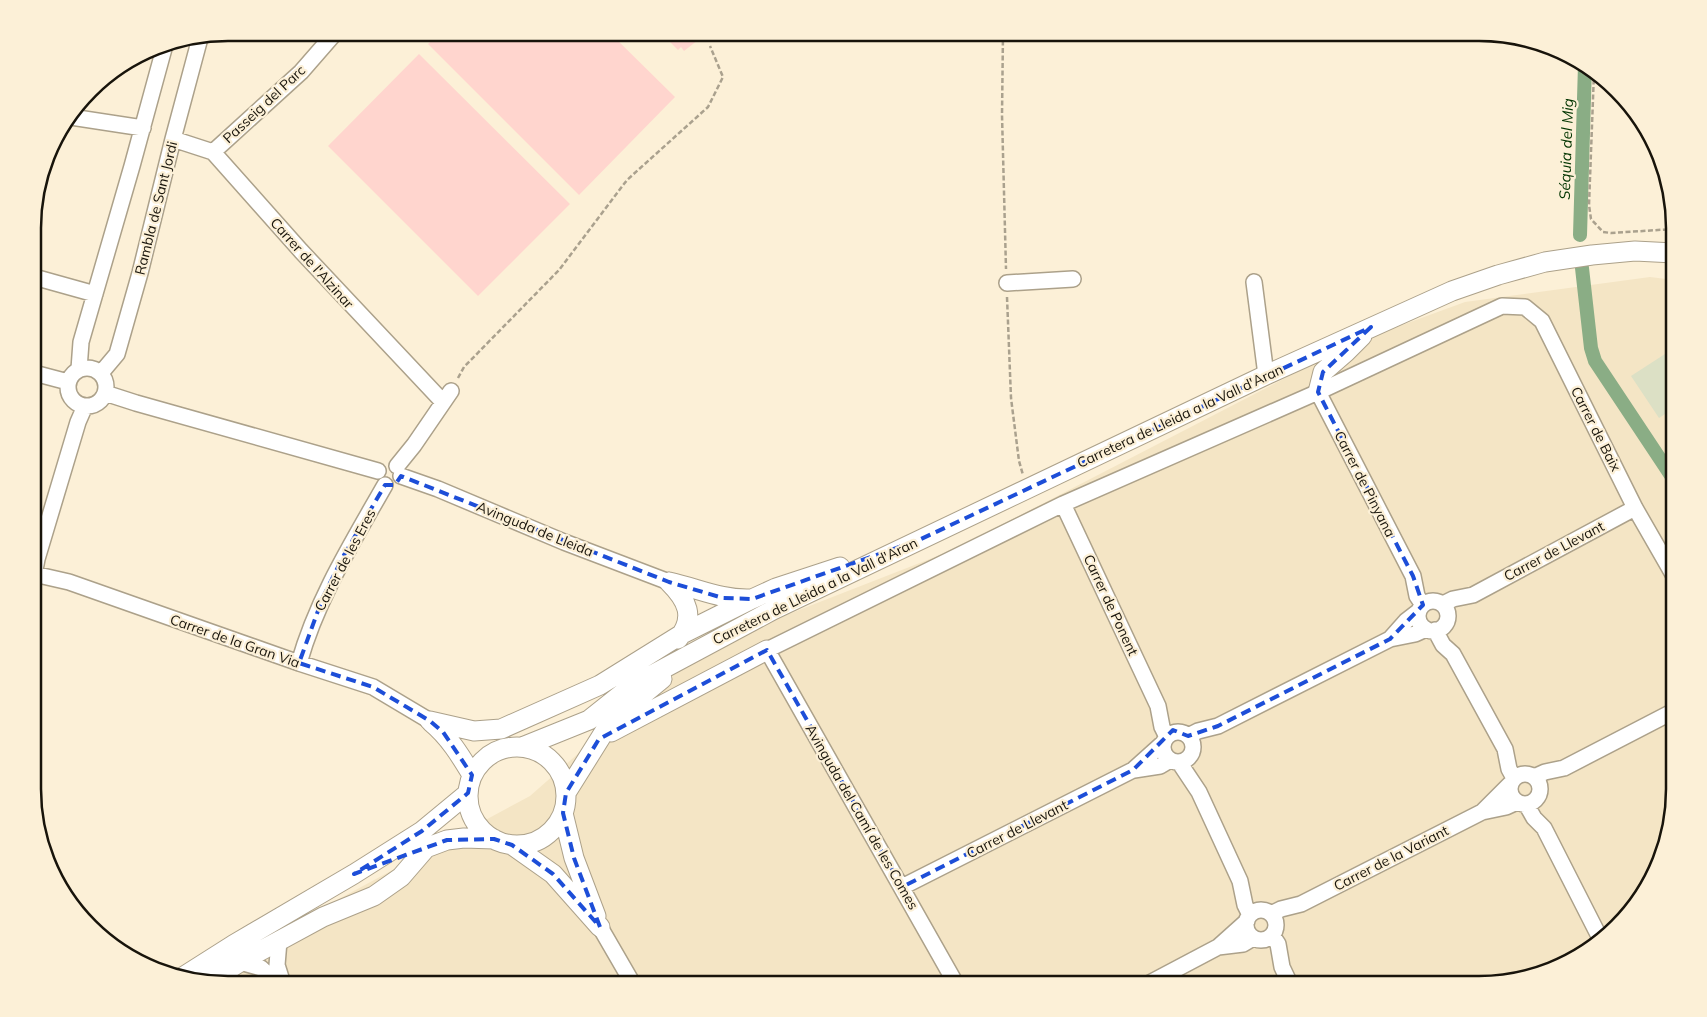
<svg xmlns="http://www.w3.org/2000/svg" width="1707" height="1017" viewBox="0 0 1707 1017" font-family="Mulish,sans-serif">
  <rect width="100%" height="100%" fill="#fcf0d7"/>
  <path fill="#f4e5c5" d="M1650 277 1674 280V801L1648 887 1617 927 1577 958 1491 984H228L201 981 237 954 530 796 672 671 758 626 953 550 1353 343 1465 302Z"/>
  <path fill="#ffd5ce" d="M440 33H610L675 97 579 195 428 44Z
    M661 33H707L684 51 681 47 678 50Z
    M419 54 570 204 478 296 328 146Z"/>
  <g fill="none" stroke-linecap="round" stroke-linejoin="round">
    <path stroke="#8aad85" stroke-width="14" d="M1580 235 1585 65
      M1582 268 1591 348 1595 361 1674 480"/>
  </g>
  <path fill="#dce0c5" d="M1665 354 1674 368V408L1659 418 1631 376Z"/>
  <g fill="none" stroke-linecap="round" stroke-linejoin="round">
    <g stroke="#aca18a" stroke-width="18">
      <path id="minor" d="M71 117 143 128
        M173 139 213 152 301 251 443 402
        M213 152 301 72 335 33
        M34 277 95 294
        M1254 282 1266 375
        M1007 283 1073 279
        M68 387a19 19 0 1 1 38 0a19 19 0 1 1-38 0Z
        M79 369 81 342 132 166 165 45
        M34 373 68 382
        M101 373 117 354 140 273 173 139 200 38
        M1318 392 1413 576 1417 596 1423 605
        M105 393 136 403 378 471
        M397 466 414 445 451 391
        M401 476 438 489 564 542 669 582
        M1063 504 1158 706 1162 727 1167 737
        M34 574 69 582 299 663 373 687 430 721
        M34 575 37 559 78 422 85 406
        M1418 616a15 15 0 1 1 30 0a15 15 0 1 1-30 0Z
        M1443 604 1453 599 1473 595 1635 508
        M1435 630 1443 645 1453 654 1505 749 1509 769 1514 778
        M1390 639 1406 621 1419 611
        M299 663C317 599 352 543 385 485
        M1163 747a15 15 0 1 1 30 0a15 15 0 1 1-30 0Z
        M1188 736 1198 731 1218 726 1390 639 1415 634 1426 629
        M1179 762 1199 792 1240 881 1245 905 1250 915
        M1134 770 1160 766 1170 760
        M1510 789a15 15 0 1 1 30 0a15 15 0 1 1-30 0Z
        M1534 777 1545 772 1564 768 1674 711
        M1526 804 1534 818 1544 828 1601 940
        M1482 812 1510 784
        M902 887 1133 770 1163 743
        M1246 925a15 15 0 1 1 30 0a15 15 0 1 1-30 0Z
        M1271 914 1281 909 1301 904 1482 812 1506 807 1517 802
        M600 927 633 984
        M1272 935 1278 944 1282 967 1290 984
        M279 941 277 965 283 984
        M1218 947 1243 944 1253 938
        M240 962 261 968 278 984
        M956 984 767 650 1063 504 1318 392 1502 306 1525 307 1542 321 1635 508 1674 576
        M1148 984 1218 947 1247 921"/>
    </g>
    <g stroke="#aca18a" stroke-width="21">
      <path id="major" d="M1318 392 1323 372 1346 352 1362 336
        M669 582C687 600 696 617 678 639
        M669 582C697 588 721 600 750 599
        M430 721 474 731 501 729 600 685 682 634 752 599 776 588 840 567
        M431 722C449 737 460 755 472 775
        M611 732 767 650
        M468 796a49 49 0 1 1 98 0a49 49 0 1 1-98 0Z
        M522 747 589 720 633 685 773 610 1266 375 1452 291 1498 275 1545 262 1592 255 1635 251 1674 253
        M566 793 606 729 645 693 662 679
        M563 813 574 858 596 916
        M512 845 553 874 600 927
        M415 852 447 840 464 838 494 839
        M181 978 233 945 354 874 422 831 468 793
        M209 982 240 962 323 917 374 896 401 877 426 848"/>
    </g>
    <path stroke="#aaa18e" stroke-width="2.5" stroke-dasharray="5 2.5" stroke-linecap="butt" d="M1003 33 1002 115 1006 269
      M1594 72 1589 205 1591 219 1603 232 1611 233 1674 229
      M1007 297 1011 398 1019 461 1023 475
      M458 378 464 367 559 270 627 180 708 107 723 77 710 46"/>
    <use href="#minor" stroke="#fff" stroke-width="15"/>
    <use href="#major" stroke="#fff" stroke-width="19"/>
  </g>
  <path fill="none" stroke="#1d4ed8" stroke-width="4" stroke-dasharray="10 6" stroke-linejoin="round" d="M1371 327 1323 372 1318 392 1413 576 1423 605 1390 639 1218 726 1188 736 1173 730 1133 770 902 887 767 650 599 739 566 793 563 813 574 858 600 927 553 874 512 845 494 839 447 840 354 874 422 831 468 793 472 775 443 732 430 721 373 687 299 663 323 597 344 555 385 485H395L401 476 669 582 723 598 752 599 919 540Z"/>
  <g text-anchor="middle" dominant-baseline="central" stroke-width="4.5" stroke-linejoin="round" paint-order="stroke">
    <g font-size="14" fill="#18140b" stroke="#fcf0d7">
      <text transform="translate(264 104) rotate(-43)">Passeig del Parc</text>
      <text transform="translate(156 208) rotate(-76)">Rambla de Sant Jordi</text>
      <text transform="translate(312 263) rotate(48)">Carrer de l'Alzinar</text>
      <text transform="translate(1180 416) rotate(-25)">Carretera de Lleida a la Vall d'Aran</text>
      <text transform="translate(1596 429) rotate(63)">Carrer de Baix</text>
      <text transform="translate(1365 484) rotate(63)">Carrer de Pinyana</text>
      <text transform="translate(535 529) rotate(22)">Avinguda de Lleida</text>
      <text transform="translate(1554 551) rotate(-28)">Carrer de Llevant</text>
      <text transform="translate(345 560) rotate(-62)">Carrer de les Eres</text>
      <text transform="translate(815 591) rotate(-26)">Carretera de Lleida a la Vall d'Aran</text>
      <text transform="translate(1111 605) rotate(65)">Carrer de Ponent</text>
      <text transform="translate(235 641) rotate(19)">Carrer de la Gran Via</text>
      <text transform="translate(862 817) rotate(60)">Avinguda del Camí de les Comes</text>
      <text transform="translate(1017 829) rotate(-27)">Carrer de Llevant</text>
      <text transform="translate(1391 858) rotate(-27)">Carrer de la Variant</text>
    </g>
    <g font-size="15" font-style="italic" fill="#023500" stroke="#fcf0d7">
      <text transform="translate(1566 149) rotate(-88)">Séquia del Mig</text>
    </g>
  </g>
  <path d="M0 0H1707V1017H0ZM228 41H1479A187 187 0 0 1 1666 228V789A187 187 0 0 1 1479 976H228A187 187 0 0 1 41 789V228A187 187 0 0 1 228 41Z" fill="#fcf0d7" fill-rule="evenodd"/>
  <path fill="none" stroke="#18140b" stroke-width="2.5" d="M228 41H1479A187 187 0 0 1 1666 228V789A187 187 0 0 1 1479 976H228A187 187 0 0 1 41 789V228A187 187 0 0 1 228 41Z"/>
</svg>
